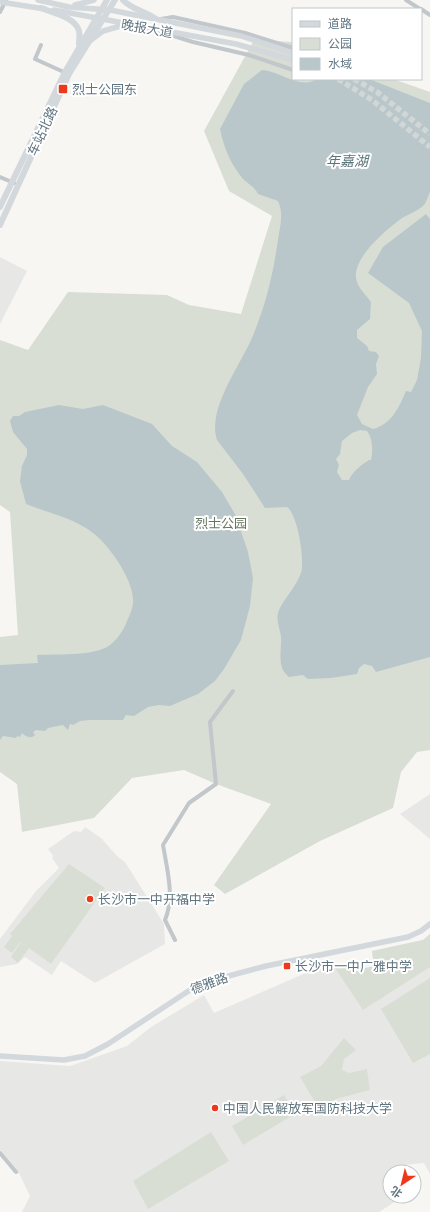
<svg xmlns="http://www.w3.org/2000/svg" width="430" height="1212" viewBox="0 0 430 1212" font-family="Inter,'Noto Sans SC',sans-serif">
  <rect width="100%" height="100%" fill="#f7f6f3"/>
  <path fill="#e7e8e6" d="M0 257 27 271 0 324Z
    M430 794V839L400 814Z
    M85 827 101 838 118 857 125 862 164 924 165 944 95 983 61 961 52 975 25 957 17 964 0 967V939L36 891 59 868 52 858 53 856 48 849 74 831 81 832Z
    M430 934V1174L424 1163 402 1165V1172H390V1196H404L379 1212H22L30 1196 20 1175 0 1150V1061L70 1066 127 1046 151 1027 204 995 214 1013 331 962 353 971 374 966 372 951 423 940Z"/>
  <path fill="#d8ded4" d="M254 40 293 42V79H393L430 92V750L417 752 401 772 393 808 320 841 225 894 214 885 271 804 216 784 184 770 132 778 94 818 22 832 17 784 0 772V637L18 635 10 512 0 505V340L28 350 68 292 167 295 189 305 241 314 272 216 229 191 204 131Z
    M69 864 105 888 51 964 29 948 18 963 11 957 21 942H20L12 953 4 947 12 936 10 934Z
    M430 934V967L363 1010 331 962 353 971 374 966 372 951 423 940Z
    M430 978V1054L413 1063 381 1009Z
    M344 1038 356 1050 344 1059 342 1070 349 1073 367 1069 370 1090 336 1099 319 1109 300 1077 321 1066Z
    M284 1095 295 1114 243 1145 232 1126Z
    M211 1132 229 1161 148 1209 133 1181Z"/>
  <path fill="#b9c7ca" fill-rule="evenodd" d="M262 70C280 71 300 90 317 79H369L430 103V192C428 196 427 202 423 206 417 211 409 214 402 218 386 230 349 260 357 282 359 289 367 296 371 302L370 319 357 330V338L367 346 369 351 376 352 379 356 376 364 377 374 368 387 357 415 362 424 373 429C392 424 399 407 406 391L411 392 417 380 421 358 422 331 409 303 368 273 383 247 426 214 430 219V657L376 672 372 666 364 664 359 668 357 674 331 678 308 679 303 675 289 677C276 667 282 651 281 637 280 628 275 620 279 610 285 597 296 587 301 573 305 561 298 515 287 507L265 508 243 474 217 440C207 410 239 367 251 340 265 308 273 275 278 240 280 226 284 214 278 201L258 194C255 187 248 184 243 179 230 163 224 148 220 129L244 84ZM360 430 367 431C373 439 373 451 371 460H369C361 465 352 472 349 480H342L337 472 339 465 336 459 340 454 342 441 352 433Z
    M59 405 83 409 103 405 152 424 172 446 197 462 222 492 235 514 248 552 253 578 250 606 241 640 224 669 215 681 198 694 170 706 159 705 148 707 134 716 126 715 123 720H90L80 721 73 725 70 724 68 730 63 725 48 728 45 731 36 730 33 732 35 735C31 739 26 737 22 733L20 737 17 736 16 738 3 736 0 740V665L38 663 37 655C57 654 90 656 107 647 115 642 121 634 125 626 128 618 132 612 133 603 135 582 110 546 93 533 74 518 48 513 26 504L20 481 22 466 27 455V449L13 432 10 421 13 416H19L25 412Z"/>
  <g fill="none" stroke-linecap="round" stroke-linejoin="round">
    <path stroke="#d1d6d6" stroke-width="5.5" stroke-dasharray="5.5 3" stroke-linecap="butt" d="M338 79 372 100 430 147
      M354 79 377 92 430 134"/>
    <path stroke="#c1c7ca" stroke-width="4" d="M406 0 420 9
      M421 9 430 15
      M0 12 6 0
      M161 19 173 17 245 33 293 48
      M161 32 193 42 249 55 293 70
      M41 45 35 59 66 73
      M0 177 14 183
      M175 940 165 920C175 897 167 869 163 845L189 803 216 784 210 722 233 691
      M0 1153 16 1172"/>
    <path stroke="#d2d8dc" stroke-width="5.5" d="M38 0 69 7 110 10 241 36 293 53
      M0 2 45 9
      M75 5 94 0
      M54 10 236 44 293 60
      M91 40 103 31 124 25
      M0 1056 64 1060 85 1056 108 1044 193 988 221 978 266 966 408 937 421 931 430 924"/>
    <path stroke="#d2d8dc" stroke-width="6" d="M123 0C132 10 146 11 156 19
      M41 8C53 13 75 17 79 31 80 35 79 40 79 44
      M0 207 65 72 107 0
      M0 225 69 74 115 0"/>
  </g>
  <g fill="#ed381c" stroke="#fff" stroke-width="1.5">
    <rect x="58" y="84" width="10" height="10" rx="2"/>
    <circle cx="90" cy="899" r="4"/>
    <rect x="283" y="962" width="8" height="8" rx="2"/>
    <circle cx="215" cy="1108" r="4"/>
  </g>
  <g text-anchor="middle" dominant-baseline="central" stroke-width="4" stroke-linejoin="round" paint-order="stroke">
    <g font-size="13" fill="#607580" stroke="#fff">
      <text transform="translate(147 28) rotate(10)">晚报大道</text>
      <text transform="translate(42 131) rotate(-65)">车站北路</text>
      <text transform="translate(209 983) rotate(-20)">德雅路</text>
    </g>
    <g font-size="13" fill="#607580" stroke="#fff" text-anchor="start">
      <text x="72" y="89">烈士公园东</text>
      <text x="98" y="899">长沙市一中开福中学</text>
      <text x="295" y="966">长沙市一中广雅中学</text>
      <text x="223" y="1108">中国人民解放军国防科技大学</text>
    </g>
    <g font-size="13" fill="#66775f" stroke="#fff">
      <text x="221" y="523">烈士公园</text>
    </g>
    <g font-size="14" font-style="italic" fill="#5a767b" stroke="#fff">
      <text x="347" y="160">年嘉湖</text>
    </g>
  </g>
  <rect x="292" y="8" width="130" height="72" fill="#ffffff" stroke="#bfc8cc"/>
  <rect x="300" y="21" width="20" height="6" fill="#d2d8dc" stroke="#bfc8cc"/>
  <text x="328" y="28" font-size="12" fill="#607580">道路</text>
  <rect x="300" y="38" width="20" height="12" fill="#d8ded4" stroke="#bfc8cc"/>
  <text x="328" y="48" font-size="12" fill="#607580">公园</text>
  <rect x="300" y="58" width="20" height="12" fill="#b9c7ca" stroke="#bfc8cc"/>
  <text x="328" y="68" font-size="12" fill="#607580">水域</text>
  <g transform="translate(402 1184) rotate(215)"><circle r="19" fill="#ffffff" stroke="#bfc8cc"/>
  <path d="M0-3L7 15L0 10L-7 15Z" fill="#ed381c"/>
  <text y="-6" font-size="11" font-weight="bold" text-anchor="middle" fill="#607580">北</text>
  </g>
</svg>
